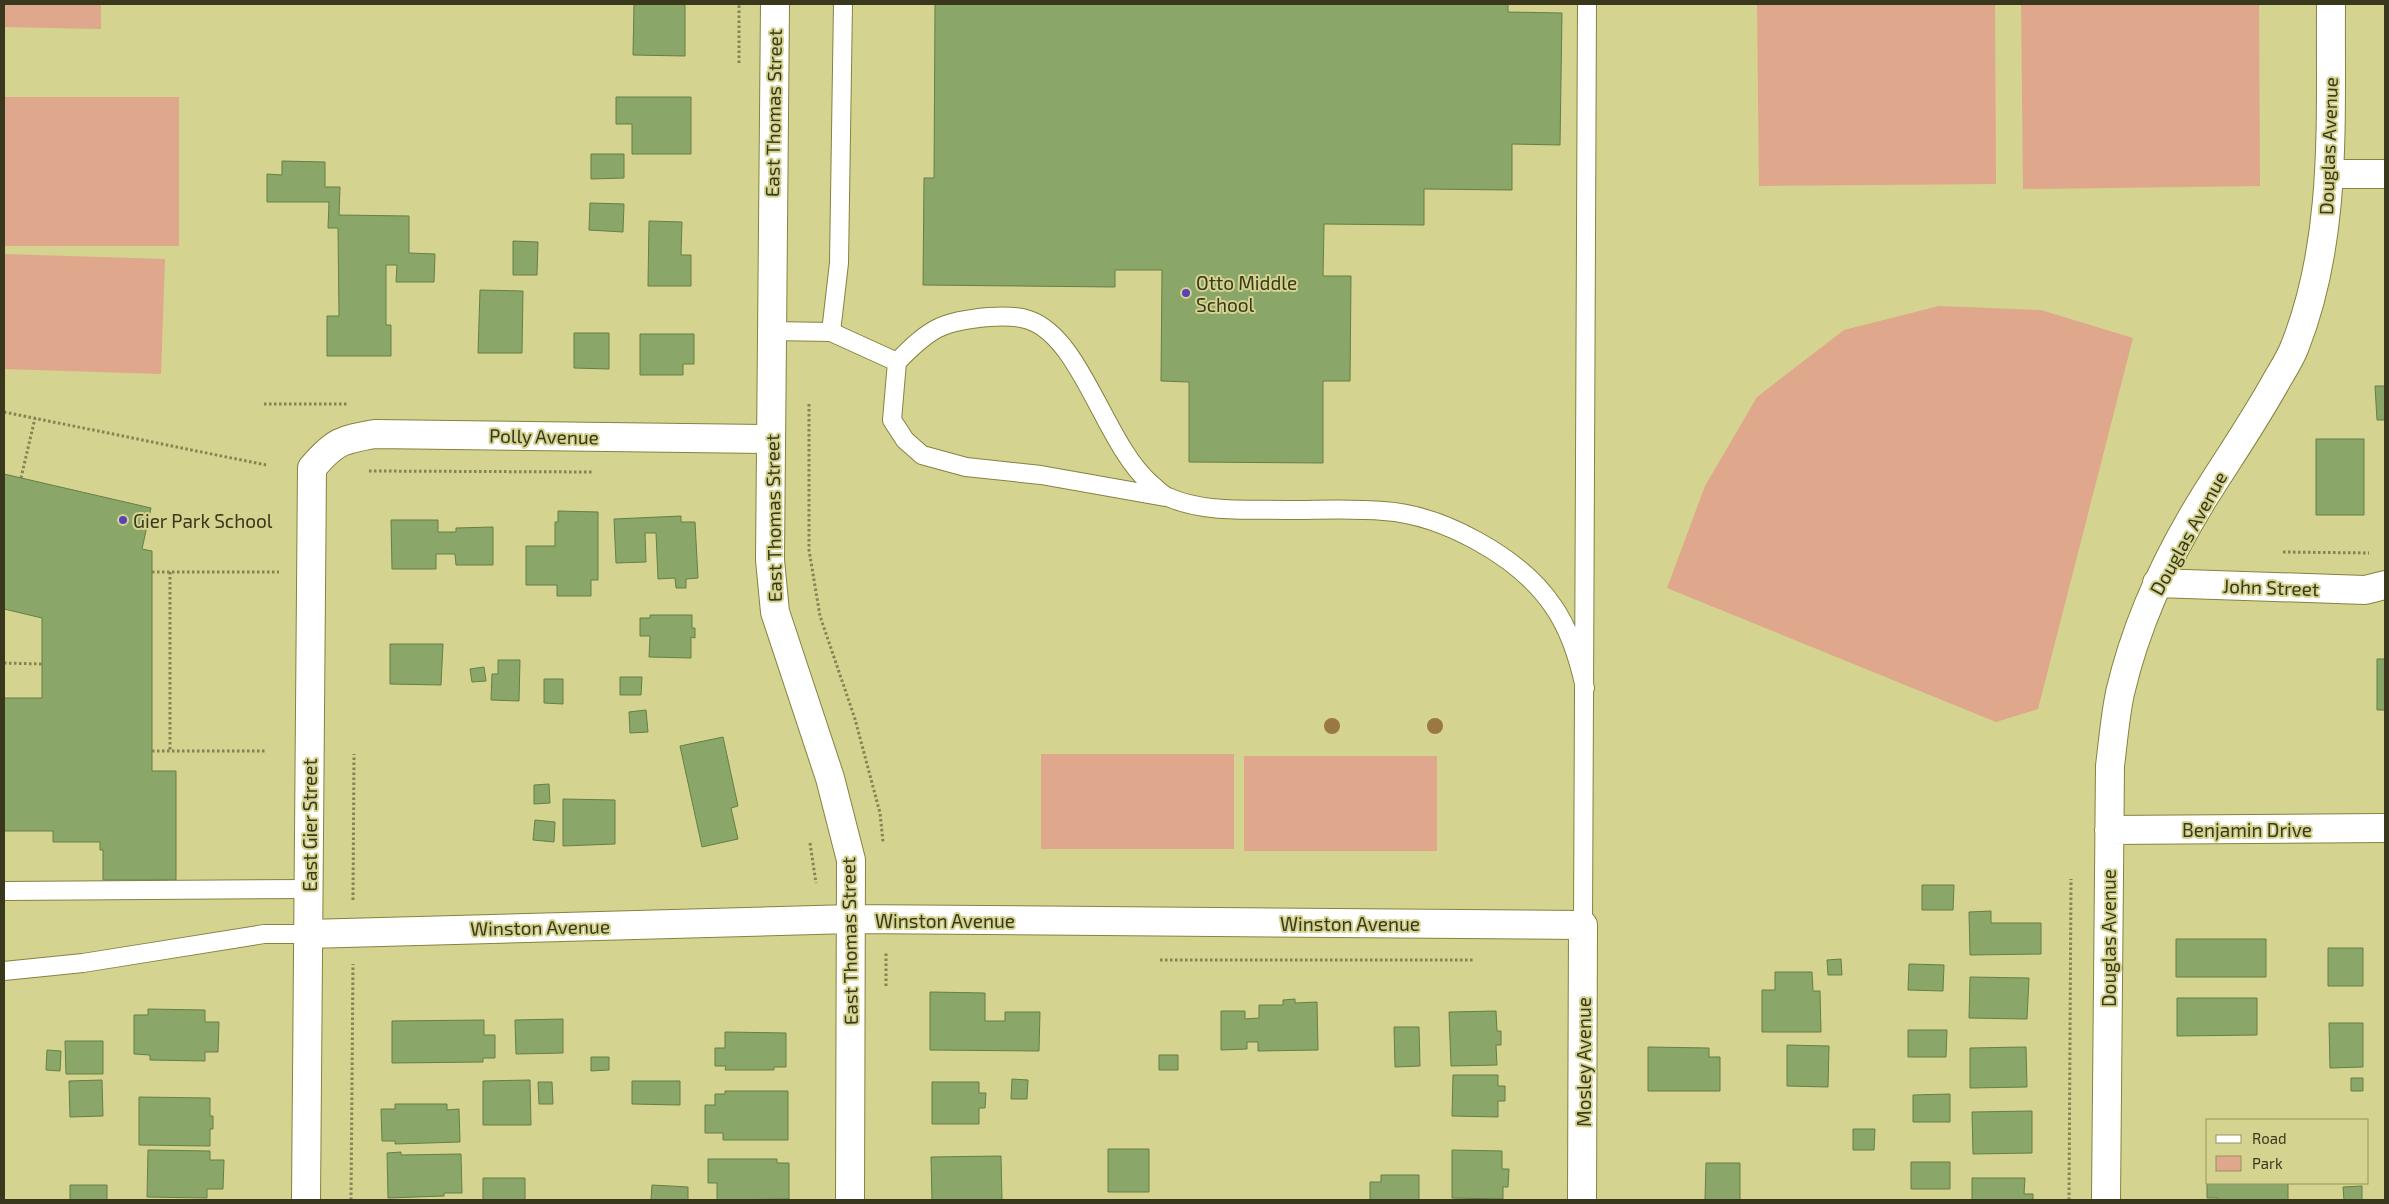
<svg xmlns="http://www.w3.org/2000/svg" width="2389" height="1204" viewBox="0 0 2389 1204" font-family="'Exo 2',sans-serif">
  <rect width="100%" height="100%" fill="#d4d38f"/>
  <path fill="#dfa78b" d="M4 4H101V29L4 27Z
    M1757 4H1995L1996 184 1759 186Z
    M2021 4H2259L2260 186 2023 189Z
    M4 97H179V246H4Z
    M4 254 165 259 161 374 4 369Z
    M1939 306 2041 310 2133 338 2038 709 1996 722 1667 588 1705 486 1757 397 1844 330Z
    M1041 754H1234V849H1041Z
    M1244 756H1437V851H1244Z"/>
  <path fill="#8ba669" stroke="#667f44" d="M634 4H685V56L633 55Z
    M935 4H1508V12L1562 13 1560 145 1512 144V190L1424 189V225L1324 224 1323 276H1351L1350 381H1323V463L1189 462V382L1161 381 1162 270H1115V287L923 285 924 178H934Z
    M616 97H691V154H632V124H616Z
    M591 154H624V178L591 179Z
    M282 161 325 162V187H340L339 215 409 216V253L435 254 434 282H396L397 265H386V325H391V356H327V316H339L338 228H328L329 202H267V174L282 175Z
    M590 203 624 204 623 232 589 230Z
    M649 221 682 222 681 255H691V286H648Z
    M513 241 538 242 537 275H513Z
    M480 290 523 291 522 353H478Z
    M574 333H609V369L574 368Z
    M640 334H694V364H683V375H640Z
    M2375 386H2385V420H2377Z
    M2316 439H2364V515H2316Z
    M4 474 151 508 142 549 152 551V771H176V880H103V850H100V842H53V831H4V698H42V618L4 609Z
    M558 511 598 512V580H591V596H557V585H526V546H555V522H558Z
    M681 516V522H695L698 578 686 579V588H676L675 578 658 579 656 533H645L646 562 616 563 614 519Z
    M391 520H438V532H456V528L493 527V565H456L455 554H436V569H392Z
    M650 615H692V628H695V638L691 637V658L649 657 650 636H640V618H650Z
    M390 644H443L441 685 390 684Z
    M2377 659H2385V710H2377Z
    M498 660H520L519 701 491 700 492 674H498Z
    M484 667 486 681 472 682 470 669Z
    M620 677H642L641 695H620Z
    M544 679H563V704L544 703Z
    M646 710 648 732 630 733 629 712Z
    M723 737 738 806 731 808 738 839 702 847 680 746Z
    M549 784 550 803 534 804V785Z
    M563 799 615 800V844L563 846Z
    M535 820 555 822 554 842 533 840Z
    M1922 885H1954L1953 910H1922Z
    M1991 911V923H2041V954L1970 955 1969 912Z
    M2176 939H2266V977H2176Z
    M2328 948H2363V986H2328Z
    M1841 959 1842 975H1828L1827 960Z
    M1909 964 1944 965 1943 991 1908 990Z
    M1775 972H1812L1813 991H1820L1821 1032H1762V990H1775Z
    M1970 977 2029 978 2027 1019 1969 1018Z
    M930 992 985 993V1021H1005V1012H1040L1039 1051 930 1050Z
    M2177 998H2257V1035L2177 1036Z
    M1295 999V1003L1317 1002 1318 1050 1258 1051V1042H1247V1049L1221 1050V1011H1245V1019L1259 1018V1005H1283V1000Z
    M148 1009 205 1010V1022H219L218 1052H205V1061L150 1060V1055L134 1054V1015H148Z
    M1496 1011 1497 1031H1501V1045H1496L1497 1065 1451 1066 1449 1012Z
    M563 1019V1053L516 1054 515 1020Z
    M484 1020V1035H495V1058H483V1062L392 1063V1021Z
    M2329 1023H2363V1067L2330 1068Z
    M1394 1027H1419L1420 1066 1395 1067Z
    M1908 1030H1947L1946 1057H1908Z
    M725 1032 786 1033V1067H774V1070H725L726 1066H715V1048H725Z
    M65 1041H103V1074H66Z
    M1787 1045 1829 1046 1828 1087 1787 1086Z
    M1648 1047 1709 1048V1057H1720V1091H1648Z
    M2026 1047 2027 1087 1970 1088V1048Z
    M47 1050 61 1051 60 1071 46 1070Z
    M1159 1055H1178V1070H1159Z
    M591 1057H609V1070L591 1071Z
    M1453 1075H1498V1086H1505V1101H1498V1117L1452 1116Z
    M2351 1078H2363V1091H2351Z
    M1012 1079 1028 1080 1027 1099H1011Z
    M102 1080 103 1116 70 1117 69 1081Z
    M530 1080 531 1125H483V1081Z
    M632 1081H680V1105L632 1104Z
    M538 1082H552L553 1104H539Z
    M932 1082H979V1093H986L985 1108H979V1124H932Z
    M725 1091H788V1140H723V1133H705V1105H715V1094H725Z
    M1950 1094V1122H1913V1095Z
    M139 1097 210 1098V1116H213V1129H210V1146L139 1145Z
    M395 1104H447V1110L459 1109 460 1142 395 1144V1141H382L381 1109H395Z
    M2032 1111V1153L1973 1154 1972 1112Z
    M1853 1129H1875L1874 1150H1853Z
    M1108 1149H1149V1192H1108Z
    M148 1150 210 1151V1160H224L223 1189H207V1198L147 1197Z
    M1452 1150 1502 1151V1169H1509L1508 1187H1503V1199L1452 1198Z
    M401 1152V1155L461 1154 462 1193H444V1196L388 1198 387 1153Z
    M1001 1156 1002 1200H932L931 1157Z
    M708 1159H777V1163H789V1199L717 1200V1183H708Z
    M1911 1162H1950V1189H1911Z
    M1706 1163H1740V1200H1705Z
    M1381 1175H1419V1200H1370V1182H1381Z
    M2207 1177 2208 1183H2288V1200H2218V1198H2207Z
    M483 1178H525V1200H483Z
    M1972 1178H2025L2024 1194H2033V1200H1972Z
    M70 1185H107V1200H70Z
    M652 1185 688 1187V1200H651Z
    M2362 1186V1200H2344L2343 1187Z"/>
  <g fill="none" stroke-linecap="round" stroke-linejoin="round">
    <g stroke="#848340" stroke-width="20">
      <path id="lane" d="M771 331 831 332 897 362C930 328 942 321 989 317 1001 316 1017 316 1029 320 1082 338 1105 445 1151 484 1156 488 1162 495 1168 497 1203 513 1249 509 1287 510 1319 510 1352 508 1384 511 1443 515 1520 557 1553 606 1570 630 1579 660 1585 688
        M831 332 839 263 843 4
        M897 362 892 420 905 440 922 455 966 467 1041 475 1165 497
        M4 891 309 889
        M1583 925 1587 4
        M4 971 83 963 264 934H308"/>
    </g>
    <g stroke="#848340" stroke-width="30">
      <path id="street" d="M775 4 770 560 775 612 830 778 851 860 850 1200
        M2329 174H2385
        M2157 583 2365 590 2385 585
        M2109 830 2385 828
        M308 934 851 919 1583 925 1582 1200
        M306 1200 312 468C335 441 341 440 375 434L771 439
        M2106 1200 2110 766C2113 742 2115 717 2120 693 2136 624 2166 559 2203 499 2228 459 2255 420 2278 378 2284 368 2291 357 2295 346 2338 237 2330 118 2331 4"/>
    </g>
    <path stroke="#848354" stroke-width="3" stroke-dasharray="2.5 2.5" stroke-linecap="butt" d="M739 63V4
      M264 404H349
      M809 404V550L820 616 855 719 880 813 883 842
      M4 412 266 465
      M369 471 593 472
      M21 478 35 418
      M2283 552 2369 553
      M152 572H279
      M170 572V751
      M4 663 42 664
      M152 751H265
      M810 843 816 883
      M353 900 354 754
      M1160 960H1474
      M886 986V952
      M351 1200 353 964
      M2069 1200 2071 879"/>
    <use href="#lane" stroke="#fff" stroke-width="18"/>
    <use href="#street" stroke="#fff" stroke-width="28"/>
  </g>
  <g fill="#997843">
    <circle cx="1332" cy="726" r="8"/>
    <circle cx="1435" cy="726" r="8"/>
  </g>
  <g fill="#5c42ba" stroke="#d4d38f" stroke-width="2">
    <circle cx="1186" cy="293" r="5"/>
    <circle cx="123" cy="520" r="5"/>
  </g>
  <g text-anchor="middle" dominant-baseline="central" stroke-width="4" stroke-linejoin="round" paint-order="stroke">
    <g font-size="19" fill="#39381c" stroke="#d4d38f">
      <text transform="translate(773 113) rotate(-89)">East Thomas Street</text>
      <text transform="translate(2328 146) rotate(-88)">Douglas Avenue</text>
      <text transform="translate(544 436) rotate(1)">Polly Avenue</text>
      <text transform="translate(773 518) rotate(-91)">East Thomas Street</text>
      <text transform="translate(2188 533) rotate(-61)">Douglas Avenue</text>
      <text transform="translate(2271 587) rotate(2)">John Street</text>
      <text transform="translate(309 825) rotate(-90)">East Gier Street</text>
      <text x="2247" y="829">Benjamin Drive</text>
      <text x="945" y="920">Winston Avenue</text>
      <text x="1350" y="923">Winston Avenue</text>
      <text transform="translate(540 927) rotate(-1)">Winston Avenue</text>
      <text transform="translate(2108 938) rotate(-90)">Douglas Avenue</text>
      <text transform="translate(849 941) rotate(-91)">East Thomas Street</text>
      <text transform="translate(1583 1062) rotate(-90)">Mosley Avenue</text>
    </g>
    <g font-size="19" fill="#39381c" stroke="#d4d38f" text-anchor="start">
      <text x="1196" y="282">Otto Middle<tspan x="1196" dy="22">School</tspan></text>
      <text x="133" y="520">Gier Park School</text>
    </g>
  </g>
  <rect width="2389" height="1204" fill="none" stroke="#39381c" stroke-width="10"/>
  <rect x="2206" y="1119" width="162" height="65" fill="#d4d38f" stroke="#969561"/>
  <rect x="2216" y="1135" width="25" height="8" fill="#ffffff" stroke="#969561"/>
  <text x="2252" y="1144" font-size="15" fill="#39381c">Road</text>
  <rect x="2216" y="1156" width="25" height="15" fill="#dfa78b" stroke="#969561"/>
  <text x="2252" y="1169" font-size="15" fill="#39381c">Park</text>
</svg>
